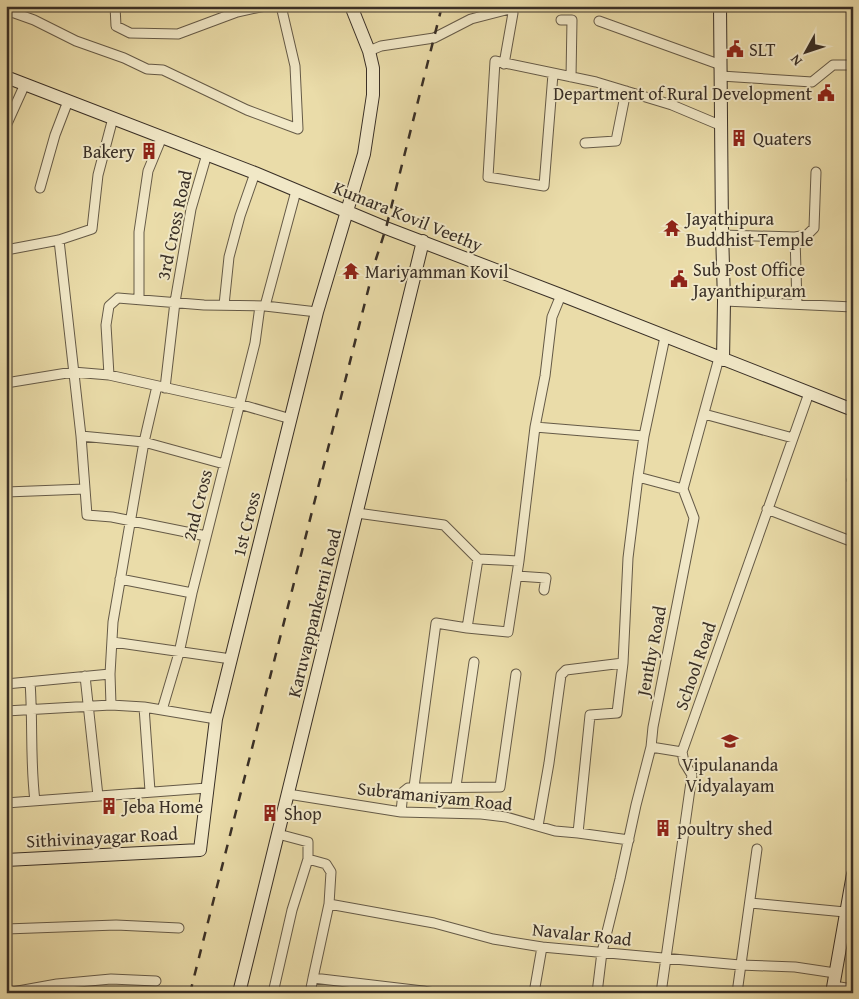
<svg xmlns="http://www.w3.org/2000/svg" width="859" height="999" viewBox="0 0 859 999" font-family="'Gentium Book Plus',serif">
  <rect width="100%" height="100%" fill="#eadca9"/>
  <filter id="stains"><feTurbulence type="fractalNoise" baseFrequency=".004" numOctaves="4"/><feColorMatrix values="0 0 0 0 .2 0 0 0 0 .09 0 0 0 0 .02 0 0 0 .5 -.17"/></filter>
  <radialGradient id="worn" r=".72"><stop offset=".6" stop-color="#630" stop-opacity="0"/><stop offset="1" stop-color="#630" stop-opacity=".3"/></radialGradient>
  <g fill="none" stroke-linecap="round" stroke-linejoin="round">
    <g stroke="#655a47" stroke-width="11">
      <path id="street" d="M115 6 116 26 130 33 178 34 237 12 265 6
        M6 10 34 20 76 41 124 58 147 69 163 70 247 110 298 129 295 66 281 6
        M561 20H572L571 77
        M599 21 721 65
        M369 51 381 46 434 38 471 19 509 9 513 13 504 64
        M553 74 544 186 488 177 495 61 596 82 672 105 722 126
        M721 76 812 82 833 65H853
        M6 126 25 84
        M585 143 616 141 626 91
        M40 188 55 135 68 101
        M296 191 265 306 317 312
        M722 235 795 237 807 235 814 228 816 172
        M795 237 797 304
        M59 240 81 436 87 515 112 517 206 536
        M6 250 59 240 92 229 98 175 113 118
        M139 299V232L148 171 162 137
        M724 301 853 307
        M224 305 229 257 240 216 255 173
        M109 375 106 325 109 306 118 298 204 305 265 306
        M6 383 73 372 109 375 239 404 291 419
        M165 388 175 302 191 209 207 154
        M704 414 793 438
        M535 427 545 376 552 317 561 295
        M81 436 144 442 224 464
        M638 477 683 489
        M852 480 853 476
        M6 492 85 489
        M767 509 853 542
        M357 513 444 525 478 559 467 628 508 632 519 561 535 427 644 436
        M478 559 519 561
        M517 576 546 578 544 590
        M120 579 192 593
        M113 642 231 659
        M85 676 98 796
        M30 682C33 722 30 762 35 801
        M6 684 110 674
        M111 705 110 674 113 622 144 442 157 386
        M144 707 150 791
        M162 710 179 653 192 593 255 343 260 306
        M6 711 111 705 144 707 216 719
        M651 747 682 752
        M456 786 474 662
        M414 787 436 623 467 628
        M288 794 401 812 481 814 506 817 555 831 578 833
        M6 803 207 788
        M401 812 403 792 408 788 500 787 516 674
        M538 826 549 763 561 675 566 670 623 663
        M278 834 308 842V859L326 864 331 872 329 904 313 978
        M629 840 578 833 590 715 617 713 623 663 628 558 638 477 644 436 665 337
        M750 903 845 912
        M329 904 434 923 493 939 542 947 740 965 795 967 835 973
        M6 929 116 925 179 928
        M833 986 853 989
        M7 993 57 984 111 979 156 981
        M273 993 292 910 308 859
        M310 993 313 978 423 991
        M422 993 423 991 434 993
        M534 993 542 947
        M597 993 602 952 620 879 636 805 651 747 653 727 694 518 683 489 719 358
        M661 993 692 775 684 762 682 752 809 393
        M737 993 757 849"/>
    </g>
    <g stroke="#392f26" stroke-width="14">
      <path id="secondary" d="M720 6 722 231 724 301 723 360
        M6 77 255 173 386 228 561 295 853 410
        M6 860 200 850 216 719 317 312 364 154 373 95V68L369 51 351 6
        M239 993 423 241
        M832 993 853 874"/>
    </g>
    <use href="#street" stroke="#f1e8c7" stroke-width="9"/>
    <use href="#secondary" stroke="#f1e8c7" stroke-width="12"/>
    <path stroke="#392f26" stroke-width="2.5" stroke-dasharray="9 9" stroke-linecap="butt" d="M190 993 376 259 386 228 442 6"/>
  </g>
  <defs>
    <g id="civic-bare" transform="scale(1.35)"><path d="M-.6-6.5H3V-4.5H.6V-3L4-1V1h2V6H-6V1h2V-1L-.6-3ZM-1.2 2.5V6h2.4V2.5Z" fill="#8f2418" stroke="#f1e8c7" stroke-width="2.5" paint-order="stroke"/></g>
    <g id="building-bare" transform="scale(1.35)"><path d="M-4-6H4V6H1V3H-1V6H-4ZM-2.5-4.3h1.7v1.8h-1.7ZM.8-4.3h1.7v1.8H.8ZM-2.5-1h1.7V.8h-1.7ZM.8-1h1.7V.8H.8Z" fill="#8f2418" stroke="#f1e8c7" stroke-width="2.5" paint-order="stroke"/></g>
    <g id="temple-bare" transform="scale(1.35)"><path d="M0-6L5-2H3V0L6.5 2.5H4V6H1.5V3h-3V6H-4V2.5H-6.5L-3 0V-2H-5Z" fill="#8f2418" stroke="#f1e8c7" stroke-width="2.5" paint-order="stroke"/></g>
    <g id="school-bare" transform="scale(1.35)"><path d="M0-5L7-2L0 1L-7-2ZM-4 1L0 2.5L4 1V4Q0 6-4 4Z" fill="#8f2418" stroke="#f1e8c7" stroke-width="2.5" paint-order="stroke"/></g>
  </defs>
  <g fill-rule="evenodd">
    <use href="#civic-bare" x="735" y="49"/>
    <use href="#civic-bare" x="826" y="93"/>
    <use href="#building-bare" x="739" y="138"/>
    <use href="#building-bare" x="149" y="151"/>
    <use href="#temple-bare" x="672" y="228"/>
    <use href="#temple-bare" x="351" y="271"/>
    <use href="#civic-bare" x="679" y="279"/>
    <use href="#school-bare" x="730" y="741"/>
    <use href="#building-bare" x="109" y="806"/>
    <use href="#building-bare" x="270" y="813"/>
    <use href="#building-bare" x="663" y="828"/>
  </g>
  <g text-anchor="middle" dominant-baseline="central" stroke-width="4" stroke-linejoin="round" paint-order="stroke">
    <g font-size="18" fill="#392f26" stroke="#f1e8c7" text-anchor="start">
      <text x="749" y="49">SLT</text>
      <text x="812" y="93" text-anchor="end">Department of Rural Development</text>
      <text x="753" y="138">Quaters</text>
      <text x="135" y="151" text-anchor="end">Bakery</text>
      <text x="686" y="218">Jayathipura<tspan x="686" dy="21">Buddhist Temple</tspan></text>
      <text x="693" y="269">Sub Post Office<tspan x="693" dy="21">Jayanthipuram</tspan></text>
      <text x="365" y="271">Mariyamman Kovil</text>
      <text x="730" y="764" text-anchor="middle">Vipulananda<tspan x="730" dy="21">Vidyalayam</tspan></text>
      <text x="123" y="806">Jeba Home</text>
      <text x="284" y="813">Shop</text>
      <text x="677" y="828">poultry shed</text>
    </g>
    <g font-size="18" fill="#392f26" stroke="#f1e8c7">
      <text transform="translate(408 216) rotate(22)">Kumara Kovil Veethy</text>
      <text transform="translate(174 225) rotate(-78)">3rd Cross Road</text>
      <text transform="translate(197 505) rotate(-76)">2nd Cross</text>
      <text transform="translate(246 524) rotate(-76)">1st Cross</text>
      <text transform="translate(314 613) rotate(-76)">Karuvappankerni Road</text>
      <text transform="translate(651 651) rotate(-79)">Jenthy Road</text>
      <text transform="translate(695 666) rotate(-71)">School Road</text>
      <text transform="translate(435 796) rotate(6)">Subramaniyam Road</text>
      <text transform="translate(102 837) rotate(-3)">Sithivinayagar Road</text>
      <text transform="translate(582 934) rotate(6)">Navalar Road</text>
    </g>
  </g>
  <rect width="859" height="999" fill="none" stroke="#eadca9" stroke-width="25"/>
  <rect x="8" y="8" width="844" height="984" fill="none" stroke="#392f26" stroke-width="2.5"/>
  <rect x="12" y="12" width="834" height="974" fill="none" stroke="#392f26"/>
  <g transform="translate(806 52) rotate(230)" stroke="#f1e8c7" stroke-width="4" paint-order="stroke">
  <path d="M0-4L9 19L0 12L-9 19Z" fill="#392f26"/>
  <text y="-8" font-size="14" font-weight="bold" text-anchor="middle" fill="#392f26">N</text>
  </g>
  <rect width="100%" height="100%" filter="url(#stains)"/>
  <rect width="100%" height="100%" fill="url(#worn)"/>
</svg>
